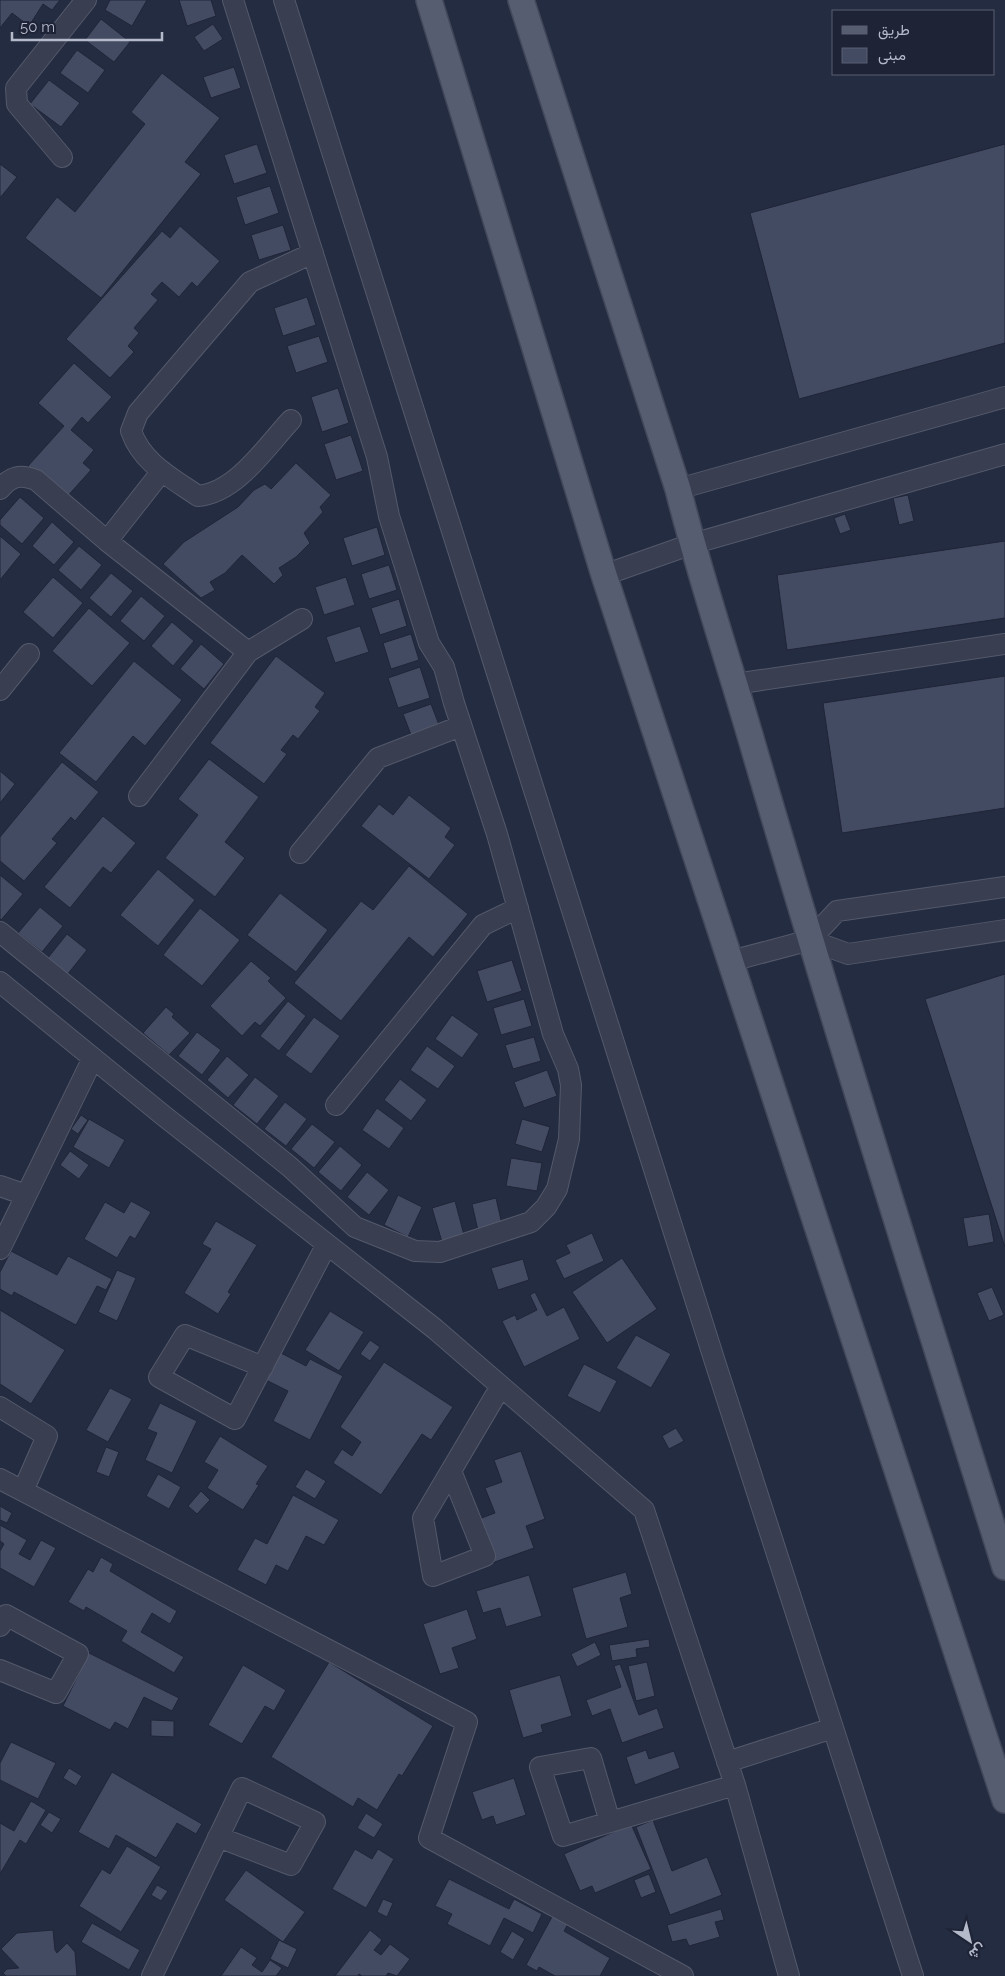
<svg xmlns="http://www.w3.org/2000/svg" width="1005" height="1976" viewBox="0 0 1005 1976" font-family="Raleway,Vazirmatn,sans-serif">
  <rect width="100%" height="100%" fill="#242c41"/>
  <path fill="#434b63" stroke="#202538" d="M0 0H60L52 10 43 4 29 26 12 13 0 28Z
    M110 0H147L132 26 105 10Z
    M179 0H211L216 16 187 26Z
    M101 19 130 42 114 62 85 40Z
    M213 24 223 39 204 51 194 37Z
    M77 50 105 70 88 93 60 73Z
    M234 67 241 88 211 98 203 77Z
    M162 73 220 118 185 162 201 174 101 298 25 238 57 197 75 212 145 124 131 112Z
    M49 80 80 103 61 127 30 104Z
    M257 144 267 173 234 184 224 155Z
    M1005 144V343L799 399 750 213Z
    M0 164 17 177 0 198Z
    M270 186 279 213 245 225 236 197Z
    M283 225 291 250 259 260 251 235Z
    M180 226 220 261 197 287 192 282 179 297 162 282 151 294 158 300 134 328 139 333 128 346 134 352 110 378 66 339 162 231 170 238Z
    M307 297 316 325 283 336 274 308Z
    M319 336 328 362 296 373 287 346Z
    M74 363 112 397 88 423 82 417 71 430 94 450 83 463 91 470 65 499 28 466 64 426 38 403Z
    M338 388 349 423 322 432 311 397Z
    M351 435 363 471 336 480 324 444Z
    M296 463 331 495 320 507 323 512 304 533 310 543 296 557 279 568 283 575 274 584 242 555 225 573 210 582 215 590 201 598 163 564 184 542 238 507 254 490 265 484 271 489Z
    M908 495 914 521 899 525 893 498Z
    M20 497 44 518 22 544 0 525V520Z
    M845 514 851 530 840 534 834 518Z
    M52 522 74 542 54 565 32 546Z
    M377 527 385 555 352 566 343 538Z
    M0 536 21 554 0 580Z
    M1005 541V618L787 650 777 575Z
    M79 546 102 565 81 590 58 570Z
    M389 565 397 590 369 599 361 574Z
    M111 573 133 591 111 617 89 598Z
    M53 577 83 603 53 638 23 612Z
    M346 577 355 605 324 615 315 587Z
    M141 596 165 616 144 641 120 621Z
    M399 599 407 626 380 635 371 608Z
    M89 608 130 643 92 686 52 651Z
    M172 622 194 641 173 666 151 646Z
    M360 626 369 652 335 663 326 637Z
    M411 634 419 660 391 669 383 643Z
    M201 644 224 664 204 689 180 669Z
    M276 656 325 693 315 707 320 711 298 739 293 735 281 750 287 754 264 784 210 743Z
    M134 661 182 700 145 746 133 736 96 782 59 753Z
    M420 667 430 698 398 708 388 678Z
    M1005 676V808L842 833 823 703Z
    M431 704 441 730 413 740 403 714Z
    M209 759 259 797 225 842 245 858 215 897 165 858 198 815 178 799Z
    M62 762 99 792 75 821 71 817 52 839 57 843 24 881 0 861V837Z
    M0 771 15 784 0 803Z
    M409 795 451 828 445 837 455 845 429 879 361 826 379 804 393 815Z
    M103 816 136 843 111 873 103 867 70 908 44 887Z
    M409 866 468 914 433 957 409 937 341 1021 294 983 361 901 373 910Z
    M158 869 195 900 158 946 120 915Z
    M0 875 23 894 1 920 0 919Z
    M280 893 328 930 296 972 247 935Z
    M40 907 63 926 42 952 18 933Z
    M200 908 240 940 202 986 163 955Z
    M67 934 87 950 67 975 47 959Z
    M512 960 522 991 487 1002 477 971Z
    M251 961 271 978 268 981 286 998 260 1026 255 1022 242 1036 210 1006Z
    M1005 974V1247L925 999Z
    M524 999 532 1026 501 1035 493 1008Z
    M288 1001 306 1016 279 1051 260 1036Z
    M166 1007 174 1014 172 1017 190 1033 169 1055 143 1033Z
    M452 1015 479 1034 462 1058 435 1039Z
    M314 1017 340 1036 311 1074 285 1055Z
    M197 1032 221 1050 202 1075 178 1056Z
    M534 1037 541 1061 513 1069 505 1045Z
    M427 1046 455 1066 438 1089 410 1070Z
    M227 1056 249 1075 228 1098 207 1080Z
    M547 1070 557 1096 524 1108 514 1082Z
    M255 1077 279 1096 257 1124 233 1105Z
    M400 1079 427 1100 411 1121 384 1100Z
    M285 1102 307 1119 286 1146 264 1129Z
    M377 1108 404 1128 389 1149 362 1130Z
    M81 1115 88 1120 78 1134 71 1129Z
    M89 1119 125 1140 109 1168 73 1147Z
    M522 1119 550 1127 542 1152 515 1144Z
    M312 1124 335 1142 314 1168 291 1149Z
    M340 1146 362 1165 341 1191 318 1172Z
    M70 1151 89 1165 79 1179 60 1165Z
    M511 1158 542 1163 537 1191 506 1186Z
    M367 1172 389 1190 369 1215 347 1197Z
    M398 1195 422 1207 408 1237 384 1225Z
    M496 1198 503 1229 479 1235 472 1204Z
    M131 1201 151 1212 135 1239 130 1236 117 1258 84 1239 105 1202 124 1213Z
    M455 1201 464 1235 442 1242 432 1208Z
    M989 1214 994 1242 968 1247 963 1218Z
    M216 1221 257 1245 228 1292 231 1294 218 1314 184 1293 211 1249 202 1244Z
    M592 1233 604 1261 564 1279 555 1260 570 1253 566 1245Z
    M11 1251 57 1275 68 1256 112 1279 106 1290 97 1286 76 1325 14 1292 12 1296 0 1289V1272Z
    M622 1258 657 1309 607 1343 572 1292Z
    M523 1259 529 1280 498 1290 491 1268Z
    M117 1270 136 1278 117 1321 98 1312Z
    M992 1287 1004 1315 989 1321 977 1293Z
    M535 1292 547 1316 564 1307 580 1339 524 1367 502 1321 515 1315 517 1320 537 1310 530 1295Z
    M0 1310 65 1350 31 1404 0 1384Z
    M330 1311 364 1332 339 1371 305 1350Z
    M636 1335 671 1354 651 1388 616 1368Z
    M370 1340 380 1347 370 1361 360 1354Z
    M279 1352 306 1366 310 1359 343 1376 310 1440 273 1421 288 1391 264 1379Z
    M384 1362 453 1407 431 1440 422 1434 381 1495 333 1463 342 1449 352 1456 361 1442 340 1427Z
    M584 1364 617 1381 600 1413 567 1396Z
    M110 1388 132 1399 108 1442 86 1430Z
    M160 1403 197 1421 172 1473 145 1460 157 1433 147 1429Z
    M676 1428 684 1441 669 1449 662 1436Z
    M220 1436 268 1466 256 1484 259 1485 243 1510 207 1488 218 1470 204 1462Z
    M106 1447 119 1452 109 1477 96 1472Z
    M521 1451 545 1519 526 1526 534 1548 492 1563 479 1519 495 1513 485 1488 502 1482 494 1460Z
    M306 1469 326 1481 315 1499 295 1487Z
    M158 1474 181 1487 169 1509 146 1496Z
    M201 1491 210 1500 197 1514 188 1506Z
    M293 1495 339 1520 324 1545 306 1536 288 1571 276 1565 266 1585 237 1570 255 1538 267 1544Z
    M0 1506 12 1513 7 1523 0 1520Z
    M0 1525 27 1540 19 1554 30 1560 41 1540 56 1548 34 1587 0 1568V1551L4 1544 0 1541Z
    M101 1557 113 1564 110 1571 177 1611 170 1624 152 1613 141 1632 184 1657 174 1673 121 1641 127 1631 86 1607 84 1611 68 1602 88 1569 93 1572Z
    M626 1572 632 1594 620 1598 628 1627 586 1639 572 1588Z
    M529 1575 542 1616 506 1627 500 1608 483 1613 476 1591Z
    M467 1609 477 1639 452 1648 459 1668 440 1674 423 1624Z
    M649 1639 650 1647 636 1649 637 1657 612 1661 609 1645Z
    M595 1642 601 1655 577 1667 571 1654Z
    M89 1653 179 1698 172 1711 144 1697 128 1729 115 1722 110 1730 63 1706Z
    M329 1662 433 1726 402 1776 399 1774 377 1810 358 1798 353 1807 271 1757Z
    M647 1662 655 1696 636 1701 628 1666Z
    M620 1664 639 1715 657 1708 664 1728 622 1743 610 1709 592 1716 586 1700 621 1687 614 1666Z
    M243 1665 286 1690 274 1711 265 1706 242 1744 208 1725Z
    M560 1675 572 1716 541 1725 543 1732 523 1738 509 1690Z
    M151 1720 174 1721V1737L151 1736Z
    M11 1742 56 1763 38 1799 0 1780V1763Z
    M646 1750 649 1759 674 1751 680 1768 635 1785 626 1757Z
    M69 1768 82 1776 76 1786 63 1778Z
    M112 1772 202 1824 196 1834 177 1823 156 1858 116 1835 109 1849 78 1832Z
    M514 1778 526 1815 496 1825 493 1816 482 1820 472 1792Z
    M31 1801 46 1810 26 1844 20 1840 0 1874V1823L14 1831Z
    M49 1812 61 1819 52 1833 40 1825Z
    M366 1813 383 1824 374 1838 357 1828Z
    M653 1820 672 1871 707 1857 722 1895 670 1915 636 1827Z
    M631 1824 651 1869 595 1893 592 1886 580 1891 564 1854Z
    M127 1846 161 1867 121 1932 79 1906 102 1869 110 1874Z
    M355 1849 372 1859 378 1849 394 1859 366 1908 332 1889Z
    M246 1870 305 1912 283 1942 224 1900Z
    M649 1874 656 1892 641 1898 634 1880Z
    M449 1879 509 1909 514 1899 542 1914 533 1933 504 1918 490 1946 447 1924 452 1914 435 1906Z
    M157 1885 168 1891 161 1901 151 1895Z
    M383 1899 393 1903 387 1917 377 1912Z
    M721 1909 724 1920 715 1922 720 1937 689 1946 686 1939 672 1942 667 1925Z
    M553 1915 568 1924 564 1931 610 1958 600 1976H555L539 1967 537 1971 526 1965Z
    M92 1923 140 1950 129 1970 81 1942Z
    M53 1930 55 1950 57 1953 67 1943 75 1952 77 1976H6L3 1973 7 1969 19 1968 1 1949 17 1933Z
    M370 1930 382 1940 374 1950 381 1955 390 1944 410 1959 397 1976 388 1973 386 1976H362L359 1974 358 1976H335Z
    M512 1931 525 1939 513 1960 500 1952Z
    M279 1940 297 1949 288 1968 270 1959Z
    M241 1947 257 1958 252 1965 262 1972 270 1960 282 1968 276 1976H221Z"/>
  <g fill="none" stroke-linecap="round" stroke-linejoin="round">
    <g stroke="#54596b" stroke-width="22">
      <path id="minor" d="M284 0 715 1362 913 1976
        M62 157 17 104 16 88 86 0
        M291 420C266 447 236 493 198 496 172 478 142 463 131 431L138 413 250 282 313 253
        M0 489C11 476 20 474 36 480L107 541 248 652
        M678 489 1005 397
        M107 541 162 471
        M604 575 692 544 1005 454
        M735 684 1005 644
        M0 690 29 654
        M139 796 248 652 302 619
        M300 853 378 758 461 726
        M0 932 290 1167 355 1227 415 1251 440 1252 531 1222 546 1207 557 1189 569 1139 571 1085 568 1069 553 1034 497 834 454 703 444 667 429 643 389 516 377 457 233 0
        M810 940 848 954 1005 930
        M731 961 810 940 837 911 1005 887
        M0 982 164 1116 435 1329 644 1510 735 1785 789 1976
        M336 1105 483 925 518 908
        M0 1186 26 1195
        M0 1249 93 1058
        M263 1367 185 1335 159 1377 235 1419 327 1244
        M0 1407 47 1436 23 1491
        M451 1471 485 1556 433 1576 423 1518 501 1386
        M0 1479 467 1722 429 1838 683 1976
        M0 1626 6 1615 78 1654 56 1693 0 1670
        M727 1762 833 1728
        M610 1822 591 1758 540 1767 563 1836 735 1785
        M152 1976 242 1788 315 1822 291 1865 218 1837"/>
    </g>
    <g stroke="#42475a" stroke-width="28">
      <path id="major" d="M429 0 604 575 1005 1800
        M521 0 678 489C700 577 729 662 754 749 834 1023 920 1295 1005 1567"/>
    </g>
    <use href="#minor" stroke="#393e51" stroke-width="20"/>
    <use href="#major" stroke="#575d71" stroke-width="25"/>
  </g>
  <rect x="832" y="10" width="162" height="65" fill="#1e2336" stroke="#5a5f72"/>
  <rect x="842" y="26" width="25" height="8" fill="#575d71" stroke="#5a5f72"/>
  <text x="878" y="35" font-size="15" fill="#b5bacb">طريق</text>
  <rect x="842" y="48" width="25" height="15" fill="#434b63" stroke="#5a5f72"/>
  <text x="878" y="60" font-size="15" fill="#b5bacb">مبنى</text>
  <g transform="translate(970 1941) rotate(145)" stroke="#1e2336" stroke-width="4" paint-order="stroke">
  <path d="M0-4L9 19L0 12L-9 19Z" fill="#b5bacb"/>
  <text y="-8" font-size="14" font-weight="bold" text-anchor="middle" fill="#b5bacb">ش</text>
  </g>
  <path d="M12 32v8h150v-8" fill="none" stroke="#b5bacb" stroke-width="2.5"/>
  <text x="20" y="32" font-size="15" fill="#b5bacb" stroke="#1e2336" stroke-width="4" paint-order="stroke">50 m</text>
</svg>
